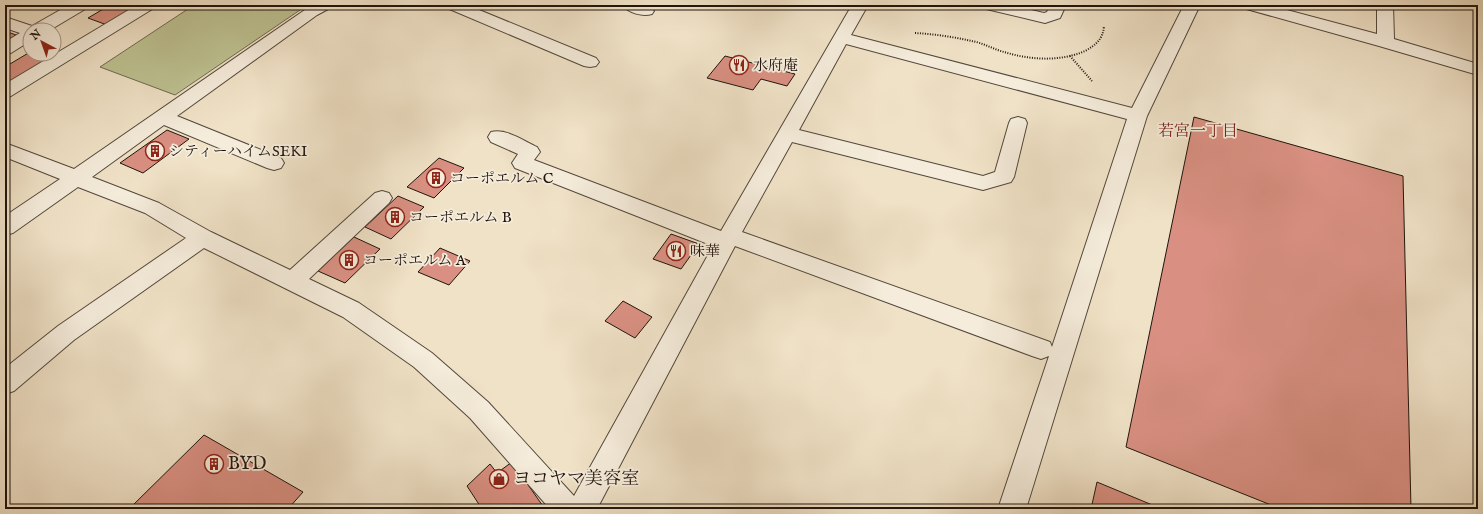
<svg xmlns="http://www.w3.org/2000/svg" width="1483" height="514" viewBox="0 0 1483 514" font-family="'IM FELL English','Noto Serif JP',serif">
  <rect width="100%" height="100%" fill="#f0e2c7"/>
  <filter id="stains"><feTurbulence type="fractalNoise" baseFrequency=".005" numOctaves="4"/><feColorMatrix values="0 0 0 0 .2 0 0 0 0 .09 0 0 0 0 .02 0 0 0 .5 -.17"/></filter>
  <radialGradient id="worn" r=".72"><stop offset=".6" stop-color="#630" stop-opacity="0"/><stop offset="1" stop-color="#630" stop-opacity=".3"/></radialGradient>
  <path fill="#bec292" stroke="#6e6b50" d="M194 5H285L300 10 175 95 100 67Z"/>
  <path fill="#d99082" stroke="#1f140d" d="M110 5H139L107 25 88 18Z
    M5 31 16 35 5 42Z
    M54 49 63 52 5 88V67L30 52V54H54Z
    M725 56 795 74 787 86 761 79 753 90 707 78Z
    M1194 117 1403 176 1411 509H1281L1126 447Z
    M167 130 189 139 143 173 120 163Z
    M439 158 464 168 434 198 407 187Z
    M398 196 424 207 391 239 365 227Z
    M671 234 699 244 681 269 653 259Z
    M354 237 380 249 345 283 318 271Z
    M440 248 470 261 449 285 418 272Z
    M623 301 652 317 635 338 605 321Z
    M204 435 303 492 288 509H129Z
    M512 462 545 509H482L467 486 490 464 497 473Z
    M1097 482 1162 509H1091Z"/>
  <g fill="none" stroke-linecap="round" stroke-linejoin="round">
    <g stroke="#53483c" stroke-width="2">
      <path id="minor" d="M69 5H89L87 8 50 30H30V41L11 53 5 54V42L20 33 5 28V17L32 26Z
        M137 5H156L154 8 11 96 5 98V84Z
        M312 5H332L330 8 317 15 177 116 281 158 284 163 281 168 274 170 267 168 164 125 92 177 159 203 211 232 290 270 375 193 382 191 389 193 392 198 389 203 309 279 359 303 432 353 488 402 574 496 713 246 515 168 512 163 518 154 491 142 488 137 491 132C506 128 524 141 537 147L540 152 534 160 721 231 852 5H868L851 35 1132 108 1184 5H1200L1147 116 1026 509H998L1049 356 1041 359 1032 356 735 246 597 509H550L470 418 414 367 343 317 204 248 74 340 14 391 5 394V368L58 326 186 238 145 213 78 187 13 233 5 235V216L60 179 5 157V143L74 169ZM846 44 1127 119 1052 347 1050 342 742 232 792 142 983 190 1011 182 1014 177 1027 123 1025 119 1018 117 1011 119 1009 123 995 172 983 176 799 130Z
        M445 5H467L596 58 599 62 596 66 590 67 584 66 447 8Z
        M623 5C633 5 648 2 654 11L652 14C643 17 628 13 623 5Z
        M980 5H1010L1044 13 1047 12 1050 5H1066L1060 18 1045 23 982 8Z
        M1241 5H1268L1377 34V5H1393L1394 39 1478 64V75L1379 46 1243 8Z"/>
    </g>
    <path stroke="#1f140d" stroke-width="2" stroke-dasharray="1 1.5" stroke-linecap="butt" d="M915 33C934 34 954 37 972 41 983 43 993 49 1004 52 1030 60 1060 62 1085 51 1096 45 1103 39 1104 26
      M1070 56 1092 81"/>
    <use href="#minor" fill="#f5ecdb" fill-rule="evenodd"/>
  </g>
  <defs>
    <g id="restaurant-ring" transform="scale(1)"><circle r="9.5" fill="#f5ecdb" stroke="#8f2418" stroke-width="1.5"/><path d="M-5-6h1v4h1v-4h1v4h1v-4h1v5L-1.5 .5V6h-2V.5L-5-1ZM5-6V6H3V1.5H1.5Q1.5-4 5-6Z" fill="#8f2418"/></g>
    <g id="building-ring" transform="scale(1)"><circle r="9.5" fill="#f5ecdb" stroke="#8f2418" stroke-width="1.5"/><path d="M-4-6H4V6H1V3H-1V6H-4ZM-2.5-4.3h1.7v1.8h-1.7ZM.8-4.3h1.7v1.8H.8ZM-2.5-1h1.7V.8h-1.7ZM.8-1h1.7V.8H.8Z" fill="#8f2418"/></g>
    <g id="shop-ring" transform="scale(1)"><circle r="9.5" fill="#f5ecdb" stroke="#8f2418" stroke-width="1.5"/><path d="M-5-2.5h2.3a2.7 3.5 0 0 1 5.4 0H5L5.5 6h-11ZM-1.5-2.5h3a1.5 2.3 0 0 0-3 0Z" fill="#8f2418"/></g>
  </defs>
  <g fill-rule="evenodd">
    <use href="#restaurant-ring" x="739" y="65"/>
    <use href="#building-ring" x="155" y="151"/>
    <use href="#building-ring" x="436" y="178"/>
    <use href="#building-ring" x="395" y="217"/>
    <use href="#restaurant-ring" x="676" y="251"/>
    <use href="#building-ring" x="349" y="260"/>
    <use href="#building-ring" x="214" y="464"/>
    <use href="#shop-ring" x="499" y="479"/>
  </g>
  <g text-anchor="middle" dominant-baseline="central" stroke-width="3.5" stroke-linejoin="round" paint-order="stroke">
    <g font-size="15" fill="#1f140d" stroke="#f5ecdb" text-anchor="start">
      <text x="753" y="65">水府庵</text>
      <text x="169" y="151">シティーハイムSEKI</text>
      <text x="450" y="178">コーポエルム C</text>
      <text x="409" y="217">コーポエルム B</text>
      <text x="690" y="251">味華</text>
      <text x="363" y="260">コーポエルム A</text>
    </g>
    <g font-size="16" fill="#7a1f14" stroke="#f5ecdb">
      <text x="1198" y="132">若宮一丁目</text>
    </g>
    <g font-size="18" fill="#1f140d" stroke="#f5ecdb" text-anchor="start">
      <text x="228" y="464">BYD</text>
      <text x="513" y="479">ヨコヤマ美容室</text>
    </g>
  </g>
  <rect width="1483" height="514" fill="none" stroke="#f0e2c7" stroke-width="20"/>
  <rect x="6" y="6" width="1471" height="502" fill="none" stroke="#1f140d" stroke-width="2"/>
  <rect x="10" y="10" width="1463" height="494" fill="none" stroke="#1f140d"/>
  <g transform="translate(42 42) rotate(319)"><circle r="19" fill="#f5ecdb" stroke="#9f9689"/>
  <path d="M0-3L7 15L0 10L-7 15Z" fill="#8f2418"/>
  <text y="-6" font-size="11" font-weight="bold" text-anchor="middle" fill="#1f140d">N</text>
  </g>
  <rect width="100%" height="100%" filter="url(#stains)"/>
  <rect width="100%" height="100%" fill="url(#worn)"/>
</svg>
